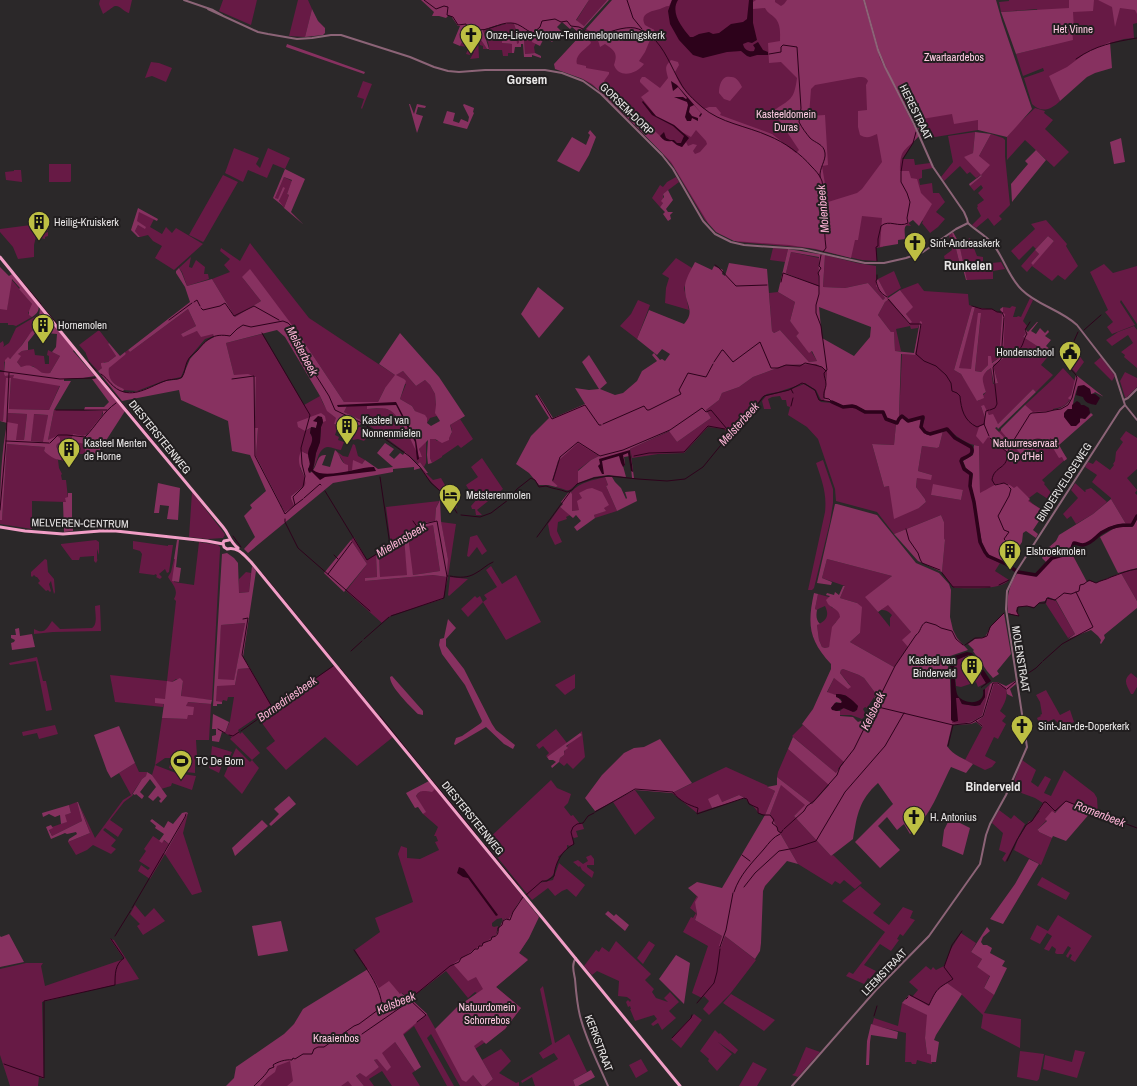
<svg xmlns="http://www.w3.org/2000/svg" width="1137" height="1086" viewBox="0 0 1137 1086" font-family="'Archivo Narrow',sans-serif">
  <rect width="100%" height="100%" fill="#2b2829"/>
  <path fill="#671a45" fill-rule="evenodd" d="M100 0H132L129 13C124 12 120 5 115 6 112 7 107 12 103 14L99 4Z
    M223 0H257L251 25 219 11Z
    M298 0H308L312 9 305 37 289 36Z
    M589 0H607L584 26 576 21Z
    M613 0H994L1030 107 1015 123 1006 136 979 129 978 130 923 139 920 134 922 132 923 130 919 103 905 109 916 132 913 143 902 159H914L915 165 930 163 933 168 922 170V178L919 179 920 185 932 183 933 193H939L945 202 936 212 945 219 938 227 930 233 922 223 923 221 908 214 907 221 911 226 886 223 881 235 883 247 876 248 877 261 862 260 809 248 738 242 720 234 705 220 673 166 660 150 595 87 578 76 557 69V67L554 65Z
    M1009 0H1137V23L1133 24 1134 38 1124 39 1107 44 1058 74 1050 76 1060 101C1052 109 1042 114 1032 104L1024 78 1044 71 1043 68 1023 76 1016 54 1048 46 1037 9 1001 12 999 2 1009 1Z
    M506 24H514L516 30 520 31 524 35 531 36 536 43 534 47 535 53 525 54 524 38 519 44H516V34L514 35V41L511 39 502 41V43L513 44 512 53H508V56H503L502 50H489C490 44 485 36 483 30Z
    M475 31 487 49H483V46L480 45 478 38 479 58 470 59 474 52 472 51 470 55 466 54 469 47 460 46 466 35Z
    M151 62 159 63 172 68 166 82 152 76 145 78Z
    M363 81 372 84 362 109 361 108 364 99 357 97Z
    M1035 108 1045 111 1044 113 1053 120 1045 129 1069 152 1054 167 1025 140 1007 160V137L1016 126Z
    M975 132 973 153 964 158 979 156 991 134 1003 138 1005 140V156L1010 205 999 216 1002 219 994 226 988 218 976 228 972 225 981 216 977 208 978 206 977 205 984 200 978 193 983 188 981 185 974 191 970 186 982 176 981 175 976 178 970 172 967 174 960 166 944 181 941 177 953 162 948 136Z
    M234 148 259 158 256 164 260 168 268 148 290 158 285 169 273 164 267 178 248 170 243 182 225 173Z
    M49 164H71V181L70 182H49Z
    M14 170H21L22 182 6 180 5 172 14 171Z
    M223 175 238 182 204 241 203 242 189 235Z
    M284 177 292 181 287 194 289 195 284 208 279 202 283 187 278 200 275 198Z
    M676 177 679 182 663 194V203L660 207 652 198 660 185 663 187 667 182Z
    M139 211 154 219 150 227 162 234 166 227 172 233 176 228 203 244 174 270 155 258 162 246 153 241 148 235 140 237 135 231 138 225 145 228 136 221Z
    M1046 220 1067 244 1066 246 1078 266 1065 280 1058 275 1052 281 1032 266 1027 272 1021 266 1035 250 1039 254 1031 263 1033 264 1054 241 1048 236 1036 249 1033 246 1019 260 1011 251 1035 229 1031 224Z
    M31 225 32 230 47 229 48 231 40 232 42 234 48 232V236L45 237V239L37 237 38 232H37L34 245V257L18 259 13 247 0 232V229Z
    M952 233 961 269 947 268 944 256 952 250 949 235Z
    M970 238 977 256 983 257V264L1001 262 1005 269 993 271V279L967 280 959 244Z
    M250 243 309 318 395 375 403 371 416 386 425 380 430 385 435 394 437 416 430 418 427 423V420L425 416 415 411 412 406 400 399 406 384 385 388 378 402H344L298 333 242 277 261 301 235 317 212 279 230 272 224 265 230 259 220 251 221 248 240 261Z
    M773 248 788 249 785 262 770 260Z
    M791 252 819 258 818 286 786 273Z
    M825 255 857 263 876 266V285L885 298 883 300 868 283 845 288 823 287Z
    M191 257 189 267 192 268 196 260 205 267 204 274H208L209 279 187 286 182 272 179 268Z
    M676 258 692 268 684 288 689 310 665 303 666 288 669 278 662 274Z
    M1104 264 1113 273 1137 266V324L1121 300 1120 302 1135 325 1112 334 1107 327 1113 322 1105 312 1108 310 1090 272Z
    M894 271 901 288 887 297 878 279Z
    M11 279 33 305 28 313 32 317 16 326 13 325H8V323H0V309H7Z
    M918 283 924 291 968 294 969 305 972 306 954 370 961 374 978 401 986 392 982 383 983 374 991 368 993 384 998 383 993 365 1003 359V307L1010 308 1012 306 1016 307 1013 317H1017L1018 316 1021 317 1030 298 1033 300 1023 321 1027 326 1024 331 1026 333 1023 337 1050 354 1041 365 1053 375 1036 392 1033 389 998 424 981 406 985 418V425L999 432 1025 406V405L1053 379 1063 368 1075 381C1069 397 1073 406 1053 409L1057 445 1067 458 1042 480 1045 483 1044 484 1053 495 1048 499 1037 492 1029 498 1028 497 1027 498 1033 504 1041 509 1025 531 980 493 979 446C966 444 957 437 948 429L927 433 922 427 925 418 923 416 910 420 903 415 899 416 902 354 915 355 920 322 918 328 911 329 910 326 896 329 901 351H895L894 332H891L878 315 885 302 889 299 909 324 911 322 906 314 912 307 900 290Z
    M778 292 795 302 790 321 800 333 796 336 810 352 811 351 817 361 809 362 780 330 774 333 772 331 769 293Z
    M638 300 650 305 637 339 620 326 631 314Z
    M975 307 987 309H992L1002 314 999 358 988 365 981 372 975 371 981 314 971 370 958 368Z
    M188 309 196 326 181 334 197 331 213 334 214 336 205 339 189 358 181 377 163 381 137 391 123 390 124 389C116 386 104 377 109 368 112 362 121 357 126 354L125 352 128 350 130 352Z
    M38 315V326C36 328 33 330 31 333 22 342 17 357 4 362V371L0 370V343L3 341 4 345 3 347 9 343 16 328Z
    M1134 326 1137 330V368L1124 357 1125 355 1121 352 1133 343 1128 335 1112 346 1106 340 1118 332Z
    M99 330 109 343 108 344 116 356 108 362H104L102 368 98 371 89 361 86 354V353L79 345Z
    M262 334 304 405 320 396C323 405 328 413 337 418L334 424 338 426 335 435 339 437 338 440 344 442 341 450C337 450 332 447 328 447 317 448 318 464 312 470L314 466 316 453 320 442 321 427 323 422H325H297L307 430 311 428 310 433C315 440 311 447 308 455H306L304 452 300 468 306 480 305 485 291 496V499L294 506 285 512 256 456 258 429H255L256 377 241 375H234L226 343Z
    M1072 346 1084 362 1076 373 1065 362Z
    M34 349 35 355 44 356 45 364H49V356L47 355 48 350 60 356 50 373 47 374V368V374L39 372 33 366 21 367 17 362 18 354 22 351Z
    M1101 357 1115 376 1112 381 1094 363Z
    M810 364H816L826 370 827 373 824 401 821 400 816 390 805 383 778 392 767 394 762 397 753 409 745 414 734 428 728 433 724 429 708 427 684 453 658 454 632 458 630 449 670 431 677 442 711 418 706 410 719 400 722 393 739 387 753 377 785 365Z
    M0 372H4L5 376 14 375V378L60 385 49 410 9 409 11 379 7 378 3 421H0Z
    M1125 372 1137 378V387L1126 398 1125 397 1120 381Z
    M804 384 815 391 818 399 821 402 832 403 842 407H853L865 413H882L886 420 896 424 894 445 872 444 884 487 889 486 919 508 926 502 925 499 916 487 917 478 932 475 918 471 922 446 937 448 939 447 943 431 947 430 954 438 971 448 970 455 961 458 960 461 964 470 970 474 969 483 982 549 987 557 1000 563 995 571 1009 580C1000 591 968 588 955 588L952 586 942 572 945 540 944 538V522L941 515 894 534 877 512 836 501 835 489 818 439 807 427 788 415 790 407 787 406 786 400H782L780 396 772 397 768 399 771 409H764L762 401 766 396 787 391ZM963 490 961 500 931 495Z
    M367 405 368 409 384 408 394 412 421 457 419 449 426 440V463L424 467 420 462 419 464 405 452 363 421 344 412 347 406Z
    M54 410 103 411C101 420 90 431 83 437L73 435 85 444V454H76V448L72 452 71 461H63L61 460 63 456 57 449V444L48 440Z
    M8 413 27 414 24 440H16L7 423Z
    M33 414 48 415 44 442 31 441Z
    M460 419 473 439 461 448 458 445 442 456V457L432 463 430 458V439H435L437 441C447 438 456 436 450 425Z
    M360 427 371 432 364 441 358 439 353 440 348 432 352 428Z
    M1126 431 1137 438V469L1127 478 1137 490 1135 493 1137 495V515L1132 524H1126L1111 499V498L1092 482 1097 475 1085 467 1088 462 1093 464 1096 460 1110 470 1114 465 1113 464 1115 461 1116 452 1123 442 1120 439Z
    M578 442 599 456 591 460 578 470V483C566 493 571 491 556 487L558 486 552 482 558 461Z
    M7 444 45 447 44 451 58 460 59 468 62 474 61 475 62 480H66L68 498 66 502 32 501V529L0 524V520L2 519Z
    M353 444 355 445 358 456 365 460C362 465 355 470 348 471 345 465 340 455 336 451L343 456 348 457Z
    M482 458 503 489 477 510 482 515H476L475 509H472L471 506 478 498H475L474 493 470 495 468 491 469 490 466 485 478 477 471 467Z
    M823 460 833 489V503L830 522 814 588 812 590H808L825 512C827 493 822 481 816 463Z
    M421 468 433 480 441 478 457 507 456 508C446 493 428 483 421 468Z
    M605 477 608 485 606 486 617 511 595 518 594 515 605 511 604 508 582 499 579 510 572 511V494L571 492C582 481 591 481 605 477Z
    M1075 483 1085 492 1086 491 1085 490 1091 488 1107 502 1093 514 1076 524 1071 516 1067 519 1063 514 1078 498 1071 490Z
    M192 492 224 533 225 535 223 538 208 539 189 537Z
    M439 501 436 508 435 521 422 523 433 525 440 571 413 575 404 537 408 575 380 578 379 553 391 545 386 507Z
    M560 507 570 515 566 517 567 519 558 522 557 531 562 542 555 545 550 535 548 524Z
    M441 522 456 524 448 577 443 599 392 615 382 623 346 591 367 564 351 540 354 537 367 560 376 555 377 577 365 578V581L433 575 447 577 448 559Z
    M477 535 487 551 482 555 477 547 469 557 467 556 470 537Z
    M96 540 99 542V555L97 549V560L98 559 96 563 94 561V556L80 557 79 560H72L61 545V544Z
    M133 541 168 546V545H173L169 572 167 573 165 569 159 574 162 577 160 579 156 577 157 576 156 574 154 575 139 573 142 554 140 551 133 549Z
    M199 542 218 545 220 547V550L212 700 181 697 183 681 176 679 172 682 165 699 163 707 115 702 110 675 167 681 176 601 174 599C179 590 173 585 168 577L171 572 174 559H175L174 582 194 585Z
    M45 559 47 560 48 572 54 579 55 592 54 594 51 581 49 584 51 591 50 592 48 590 46 591 38 583 40 581 37 577H36L34 575 32 577 31 576V572Z
    M827 559 892 576 866 597 890 627V618L892 615C888 611 886 610 881 610L888 604 911 632 908 647 894 667 850 642 860 633 857 603 840 598 845 586 822 578Z
    M491 566 502 584 516 575 541 622 506 640 483 602 468 617 461 609 475 596 477 598 480 596 483 602 487 599 484 595 497 587 486 570Z
    M1137 569V601L1121 573Z
    M246 572 251 573 249 592 238 593 239 579Z
    M450 577 468 579 449 596 448 595Z
    M818 594 829 597 831 607C837 609 841 612 840 619L835 623 829 647 825 648 822 647 819 640 817 625C826 621 830 616 825 606L818 609 817 610 815 609Z
    M1047 598 1056 601 1075 634 1068 638 1046 604Z
    M100 605 101 631 53 632 34 634V629C45 635 47 628 52 621L60 629 92 628C98 624 95 613 95 606Z
    M245 623 234 681 217 679 221 625Z
    M967 655 970 656 986 683 978 687 976 682 961 687 956 686 954 661Z
    M37 657 43 681H46L52 710 46 711 36 661 10 665 9 663Z
    M334 666 393 737 357 766 325 737 286 770 266 748 275 741 259 719 261 717 260 715 238 730 240 734 242 732 260 753 252 760 259 768 242 794 224 776 236 748 250 762 252 760 230 739 232 737 225 733 230 721 234 697H228L227 701 223 700 222 702H215L217 685H235L238 669 250 668 272 707Z
    M843 669 859 675 864 678 876 694 867 708 865 707 863 709 866 715 862 719 851 715H840V711L843 708 855 712 858 706 845 695H836L827 693 834 678 850 685 840 673 841 670Z
    M1131 673 1137 678V687L1133 694H1131C1127 686 1122 680 1131 673Z
    M575 674V688L565 695 555 685Z
    M990 684 982 715C974 722 962 725 951 723L956 698H959L962 704 975 706 980 705 985 697V689Z
    M994 684H997L1006 689C1008 698 1004 704 1000 711L1006 716 1002 721 1006 724 998 739 994 737 985 756 996 762 992 767 985 770 965 760 983 726 978 721 984 716Z
    M1046 690 1060 715 1070 710 1074 722 1062 727 1054 719 1040 725 1037 718 1041 716 1040 715 1042 714 1040 702 1036 695Z
    M187 702 211 704 209 740H196L197 756 199 757V760H195V773L176 771 169 768 172 758H165L155 765 176 773 196 776 192 790 172 783 171 786 161 789 152 775 155 765 162 718 187 719 186 706Z
    M55 725 58 734 39 739 37 733 23 736 22 732Z
    M803 725 844 761 838 769 837 774 792 736Z
    M556 729 567 743 547 757 546 756 549 753 543 746 539 749 536 745Z
    M582 731 585 757 573 769 567 763 564 766 559 762 560 758 564 755C563 746 575 739 582 735L580 733Z
    M212 746 232 752 228 761 224 760 219 773 209 768 210 763H221L222 758 211 756Z
    M788 749 829 784 812 804 777 777 778 772Z
    M1022 760 1036 770 1031 782 1038 787 1045 776 1051 779 1044 793 1051 796 1064 770 1094 793 1097 798 1098 814 1066 801 1037 830 1040 831 1039 832 1052 838 1041 865 1014 850 1018 839 1029 821 1031 822 1040 811 1038 810 1043 803 1035 798 1011 789Z
    M135 763 139 772H147L146 776 142 779 132 794V796L124 802 110 820 123 829 118 837 105 828 103 830 116 840 111 846 116 849 111 854 93 845 87 850 76 855 68 842 90 833 80 806 95 838 123 800 131 795 119 773Z
    M726 767 768 786 767 787 775 791 765 815 758 813C756 807 749 804 745 798L739 795 722 802 709 799 712 808 697 813 672 793Z
    M551 780 557 788 571 794 568 803 564 807 571 816 573 815 580 824 582 823 584 829 576 831 578 837 574 838 573 837V845L570 846 567 845V849L558 857 559 858C552 876 557 876 539 883L553 880 559 863 585 885 576 897 567 889 562 891 555 896 548 888 532 900 485 842Z
    M781 784 806 805 794 816 831 856 833 855 862 883 855 889 844 880 840 884 835 881 832 885 798 864 780 833 770 814Z
    M435 789 523 897 518 903 508 920 506 918 502 920V918L497 919 492 923V926L494 927 498 926 496 935 492 937 531 933 528 939 519 953 528 959 496 987 521 1008 505 1029 460 1059 482 1086H460L431 1034 427 1038 454 1086H447L414 1026 395 1042 415 1071 412 1073 420 1086H392L382 1071 369 1079 374 1086H364L356 1076 360 1073 379 1067 374 1060 378 1058 381 1053 348 1080 353 1086H255L270 1069 410 1001H413L427 1014 436 1030 477 993 475 992 468 998 446 971 410 999 402 993 401 994 379 988 355 950 380 932 375 918 413 902 398 854 401 846 407 848V858L420 859 439 850 435 842 438 841 436 836H434L438 827 423 814 425 812 416 796C420 790 424 789 430 792Z
    M635 790 655 818 635 835 613 802Z
    M77 802 82 821 52 836 49 829 52 828V827L66 822 64 815 71 813 69 805Z
    M999 810 1011 819 1014 815 1025 824 1005 862 1002 859 1006 853 999 850 1003 833 992 823Z
    M188 813 183 833 202 892 192 895 165 854 150 879 138 871 141 865 148 870 150 868 139 861 146 851 144 849 153 836 162 842 163 840 169 844 163 853 165 854Z
    M591 855 594 859V865H587V867L594 872 592 878 582 870 580 866 579 867 573 862 578 860 583 864 588 861 586 857Z
    M1042 877 1070 893 1066 900 1037 885Z
    M860 886 881 904 873 913 889 925 903 907 913 911 910 918 915 920 903 936 900 934 897 939 899 940 891 951 880 944 864 965 876 971 870 979 868 978 864 984 846 976 849 972 853 974 885 932 842 901Z
    M697 896 698 897C694 907 699 910 695 920L722 936 721 947 725 936 756 960 730 994 709 1015 703 1009 709 1001 704 996 702 998 692 993 708 946 683 932 691 917 693 918 696 913 690 908Z
    M135 905 145 917 154 908 165 921 143 935 137 926 140 924 130 914Z
    M1058 915 1092 936 1075 962 1070 959 1072 955 1070 954 1068 958 1066 956 1071 948 1068 946 1063 954H1057L1055 953 1056 949 1052 946 1049 951 1044 949 1052 936 1047 933 1040 944 1030 939 1037 925 1048 931Z
    M961 933 976 943 971 952 982 959 977 967 990 975 984 988 994 995 984 1013 1021 1019 1020 1048 981 1028 983 1015 960 993 947 983C937 988 933 996 929 1006L912 997 918 990 909 982 926 966 931 970 933 967 936 970 944 966 951 949Z
    M110 939 114 940 139 979 42 1002 44 1079 39 1077 38 1086H10L0 1055V969L26 963H43L41 966 45 986 124 959Z
    M616 941 651 974 645 980 654 989 652 992 656 998 668 1002 664 998 670 992 679 1002 669 1011 676 1018 662 1030 658 1023 653 1026 651 1024 657 1019 654 1015 635 1021 630 1009H631L630 1006 628 1007 626 1002 628 1000 630 1002 631 1000 627 997 618 996 619 981 597 971 592 975 584 966 596 950 599 952 602 947 609 952Z
    M649 941 655 945 643 964 637 958Z
    M543 986 555 1043 569 1034 587 1072 573 1080 575 1086H535L532 1077 522 1083 521 1081 558 1059 554 1053 543 1059 539 1053 552 1044 540 989Z
    M731 994 775 1020 764 1031 723 1003Z
    M902 1003 928 1015 925 1038 927 1054 931 1055 932 1064 917 1060 916 1064H912L911 1062H905L906 1033 872 1025 874 1018 898 1026Z
    M694 1014 702 1020 681 1048 671 1039Z
    M715 1030 719 1034 720 1033 738 1050 735 1054 718 1042 732 1054 717 1071 708 1061 709 1059 700 1051Z
    M806 1047 820 1052 798 1077 792 1075 795 1073Z
    M501 1049 511 1061 499 1073 516 1083 519 1082V1086H485L493 1079 482 1060Z
    M1075 1050 1085 1052 1077 1078 1043 1069 1045 1055 1072 1062Z
    M1020 1051 1044 1054 1039 1079 1037 1081 1017 1077Z
    M641 1059 648 1071 636 1078 629 1065Z
    M753 1062 767 1069 757 1086H739Z"/>
  <path fill="#873160" fill-rule="evenodd" d="M421 0H589L576 20 584 26 607 0H609L579 33 572 27 570 29 562 22 557 27 565 35 562 37 559 34 552 42 547 38H544L540 46 532 42 531 36 524 35 520 31 516 30 514 24C503 23 493 26 483 30L489 49H487L475 31 466 35 460 46 453 43 460 26H458L451 16H448L446 18 439 16H432L434 12Z
    M612 0H672L669 6C665 6 663 8 660 9 651 11 639 14 645 25 658 33 653 25 655 40L653 41 650 40 645 52 639 61 644 64C637 74 619 79 614 65 618 53 615 51 605 44L600 47C598 38 594 32 586 29Z
    M756 0H775V2L781 6 784 4 787 0H863L880 59 919 136C905 152 900 147 900 171H909L911 178 917 179 921 193 932 204 919 226 913 220C902 227 905 228 905 239L898 240V244L880 247 882 218 862 216 858 240H855L851 258 816 249 789 245 734 241 716 232 708 223 671 162 629 119 592 84 583 79 555 69 554 64 579 37 582 40 587 37 589 38 591 43C586 49 574 55 577 64L586 66V68L609 72V74L604 81 617 96 658 134 663 139 672 141 677 145 682 147 686 142 688 146 693 144 697 145 693 151 695 154 700 152 707 144 706 141 696 130 691 137 682 132 674 125 656 116 641 97 649 91 640 82V80L642 77H645L660 88 668 78C666 69 664 67 671 60L678 62 679 65 675 72C678 87 693 99 704 109L709 107H716L721 113 720 115 772 134 796 153 799 150 773 111C790 99 794 101 797 78L781 62 769 63 768 43 780 41C780 34 781 26 776 19 773 15 768 14 765 8L753 9V2ZM859 77C863 77 866 77 868 81L866 85 867 110 858 111V127L860 135C867 139 870 137 877 134L882 162 862 189 857 193 828 202 822 166 828 165 825 115 809 116 811 89 815 85Z
    M865 0H996L1002 21 1032 109 1007 137 978 130V120L954 124 952 114 922 119V132L920 134 912 116 919 112V103L908 107 891 78 879 50Z
    M1069 0H1094L1093 11 1073 12 1074 30H1072L1073 40 1016 54 1001 12 1069 8Z
    M1098 0H1137V14L1135 10 1120 8 1115 27 1112 7Z
    M312 9 318 21 325 28V33L323 35 305 37Z
    M514 33 516 34 517 44 519 43V38H524L525 54 535 53 541 56V58L532 55V57H524L523 44H521V47H515L514 53H512V44L502 43V41L511 39 514 41Z
    M1110 42 1112 68 1095 73 1087 77 1060 101 1049 76 1067 67 1087 52Z
    M287 44 365 72 364 74 286 47Z
    M726 77C735 76 738 79 742 87L730 101 724 99 719 93C719 88 720 80 726 77Z
    M409 104H410L414 114 417 104 426 106 425 108 418 107 416 114 423 116 417 133Z
    M464 104 474 108 473 112 474 113 467 129 443 123 447 111 455 113 453 121 459 123 461 119 468 122 469 117 463 105Z
    M590 130 596 137 589 155 579 172 557 161 572 137 586 145 590 135 588 133Z
    M975 132 991 134 979 156 990 165 981 175 982 176 970 186 969 184 981 175 964 157 973 153Z
    M1121 138 1125 162 1114 164 1110 142Z
    M1036 150 1046 160 1012 202 1011 184 1028 164 1025 161Z
    M285 169 305 179 291 212 304 225 284 208 289 195 287 194 292 180 284 177 275 198 278 199 283 187 285 188 279 201 283 206 273 198Z
    M668 190 673 200 666 209 668 212H673L670 215 671 219 668 221 663 214 665 212 660 207 663 203 661 201 664 197 663 194Z
    M138 208 158 219 157 221 139 212 137 221 146 227 145 229 138 225 135 231 140 237H138L131 230Z
    M953 232 959 243 967 280H966L963 269H961L952 233Z
    M1048 236 1054 241 1033 265 1031 263 1039 254 1035 250Z
    M788 249 825 255 823 287 845 288 868 283 883 300 885 298 876 286V281L878 279 888 298 900 290 913 307 906 314 912 322 909 324 889 299 885 302 878 315 891 332H894L895 351 914 353 920 321 922 322 915 355 901 354 899 416 897 421 887 419 884 412 867 411 853 405 843 406 835 402 824 401 827 373 826 370 816 364 785 365 753 377 739 387 722 393 719 400 706 410 711 418 677 442 669 431 630 449 634 478H632L630 456 624 457 625 465 623 466 626 477 608 475 594 477 578 483V471L591 460 599 456 578 443 558 461 552 481 558 486 556 487 548 485H539L529 473 516 464 531 436 549 418 535 396 538 394 553 418 585 404 575 388 589 390 599 389 582 362 589 355 607 383 600 389 615 395 623 393 637 381 642 371 657 361 652 355 654 353 660 360 662 359 665 361 670 354 662 349 657 355 637 339 649 310 684 324C696 310 685 305 685 289 684 281 691 270 695 262L712 270 714 266 723 270 722 274 725 276 729 263 767 269 772 331 774 333 780 330 809 362 817 361 812 351 809 353 796 336 799 333 790 321 795 302 778 292ZM791 252 819 257 818 286 786 273ZM819 307 871 327 870 337 854 356 822 338Z
    M0 267 9 276 12 274 38 305C40 310 37 314 32 317L29 315V311L32 304 19 289 20 288 12 279 7 310 0 309Z
    M179 268C183 274 184 280 187 286L212 279 235 317 261 301 242 277 250 269 298 333 344 402H378L385 388 395 375 379 364 400 333 439 377 465 416 450 425 452 432 449 438V440L442 443 435 439H430V458L432 463 428 464 427 455 428 440 419 449 422 457H419C414 447 400 414 389 410 383 407 374 409 367 409V405L347 406 344 412 363 421 360 425C351 427 343 428 334 424L336 418 327 411 320 396 285 337 277 330 226 343 234 375 248 374 256 377 255 428H258L256 456 285 512 294 506 291 499V496L305 485C307 473 294 467 301 451L309 455 310 464 308 470 310 473C319 467 315 454 326 455L322 465 330 467 335 450C341 454 340 464 348 465V471L352 470 353 460 362 464 365 460 378 469 393 467 377 453 385 443 394 449 389 455 394 459 400 453 403 455 405 452 418 464 420 462 428 473H426L421 468 414 470V467L393 469V472L333 483 248 553 244 549 255 537 244 516 252 508 250 505 266 491 250 455 232 451 228 421 181 400 179 390 122 401 98 371 102 368 101 365V363L108 362 116 356 108 344 109 343 120 356 125 352 126 354 109 368C107 379 114 385 124 389L123 392C141 394 150 386 166 381 171 380 177 380 182 378L190 359 205 342 214 337 213 334 201 337 197 331 183 337 181 334 196 326 188 309 130 352 128 350 190 302 185 287 176 273V271ZM403 371 416 386 425 380 430 385 435 394 436 405 435 413 440 421 431 426 427 423V418L425 415 415 411 412 406 400 399 406 381 404 379 396 375Z
    M538 287 564 308 539 338 521 314Z
    M972 306 975 307 959 368 971 369 978 313H981L975 371 981 372 988 365V356H991L992 363 999 358 1002 314 1000 309 1003 307V313L1005 314 1003 359 993 365 998 383 994 384 991 368C980 375 982 380 986 392L983 394 984 398 977 401 961 374 954 370Z
    M40 308 74 350 73 351 95 376 83 378 64 379V381H71L54 410 48 440 57 436 60 438V442L57 444C55 450 61 451 63 456L61 460C55 460 48 455 44 451L45 447 7 444 2 520H0C0 487 1 455 7 423L0 421H3L6 378H11L9 409 49 410 60 386 13 378 14 375 5 376 4 374 5 360 8 357 10 359 22 345 31 332 38 326ZM36 332 57 334 56 347 52 352 60 356 50 373C39 375 39 368 31 366 28 365 24 366 21 367L17 362 21 356 18 354 22 351 28 350V342ZM8 413 27 414 24 440H16L18 424 7 422ZM34 414 48 415 43 442 31 441Z
    M1037 322H1038L1031 331 1036 334 1040 328 1045 333 1048 330 1049 332 1045 336 1051 340 1046 346 1051 350 1048 353 1023 337 1026 333 1024 331 1025 329 1028 332Z
    M1076 375 1104 397 1095 392 1094 393 1091 394 1090 389 1078 386C1076 391 1072 404 1073 408L1072 409H1068L1065 412 1064 416 1080 419 1082 418 1085 419 1091 413 1093 415 1059 445 1067 459 1064 461 1062 457 1059 458 1053 448 1051 438 1046 442C1041 438 1036 436 1031 442L1033 450 1026 460 1001 431V429L1025 405 1033 412C1044 411 1063 412 1070 400L1068 398 1071 395Z
    M97 378 125 411 98 453V456L85 454V444L71 441 73 434 83 436 87 434 103 414V411L84 410 85 407H104L109 402 92 379Z
    M1033 389 1036 392 998 429 997 427 995 428 1011 445 1010 460 1007 461V452L988 437 983 444 976 436 979 427 985 424V418L981 406 984 405 989 415 993 414 998 424Z
    M321 413 325 416 326 421 323 422V419L313 421 317 422V424L316 428 312 427 305 431 298 427 297 422Z
    M903 417 906 421 911 422 921 418 920 427 927 435 943 431 939 447 937 448 922 446 918 471 932 475 931 480 917 478 916 487 925 499 926 502 919 508 894 519 889 486 884 487 872 444 894 445 896 424H898L900 418Z
    M974 445 979 446 980 493C993 487 1001 477 1014 488L1017 486 1030 499 1028 501 1045 512 1033 530 1038 534 1036 538 1026 531 1023 533 1022 542 1018 548 1020 550 1011 565 989 556 983 548 971 486 973 474 966 468 963 461 973 455Z
    M605 477H612L615 482 621 488 626 499 627 498 625 492 635 491 637 501 617 511 606 486 608 485Z
    M158 483 180 488 178 520 167 519 169 506 160 505 159 513H154Z
    M933 484 963 490 961 500 931 495Z
    M592 488 602 492 609 505 604 508 606 511 594 515 595 518 577 531 574 527 581 521 576 515 573 518 560 507 563 504 561 502 568 493 571 492 572 494V511L579 510 577 501 582 498 579 493 587 489Z
    M68 493H72V518L70 519V528H73V531L64 532 63 502H66L65 498 68 497Z
    M1111 499 1126 524C1118 523 1108 527 1102 532 1095 537 1092 543 1083 544 1080 544 1077 542 1073 542L1072 544 1070 551 1053 556 1046 562 1042 558 1048 548 1056 541 1059 535 1093 514Z
    M440 500 441 521 448 559 447 577 433 575 365 581V578L377 577 376 555 379 553 380 577 407 575 404 537 408 536 413 575 440 571 433 525 423 527 422 523 435 521 436 508Z
    M835 504H837L877 515 916 563 939 573 949 584 951 590 950 617 953 630 957 638 968 650 950 656 947 658 950 680 952 723C962 725 974 722 982 715L990 684 993 682H997L1006 686 1015 681 1016 684 1010 689 1013 697 1007 694 1006 689 997 684H994L984 716 978 721 983 726 982 727 976 722 971 724 952 725 947 746C954 756 963 758 973 764L966 773 951 767C939 790 931 816 910 834L904 824 897 830 887 817 878 826 900 850 880 868 855 842 893 804 878 783C859 800 857 815 853 839L831 856 794 816 805 805 781 785 770 814 780 833 798 864 787 861 765 886 763 891 761 943 760 951 755 959 725 936 721 947 719 946 722 936 695 920 697 914 695 902 698 897 688 888 697 882 722 888 765 815 775 791 767 787 777 785V777L812 804 829 785 788 749 793 737 836 773 844 762 802 724 813 709 831 669V664C809 640 807 625 814 593L818 594 815 609 817 610C816 615 816 620 820 624L817 625 819 640 822 647 825 648 829 647 832 627 840 617C839 609 833 609 828 604L826 600 830 596 826 595 827 593 834 595 835 592 839 595 843 586H845L840 598 857 603 862 607 860 633 850 642 894 667 908 647 902 640 911 632 888 605 878 612 865 597 892 576 827 559 822 578 832 582 831 585 817 583ZM843 669 859 675 864 678 876 694 874 698 876 700C871 709 869 719 858 722L853 717 840 716V711H836L831 708 836 702 841 703 842 702 836 695 827 692 834 678 848 689 851 687 840 673 841 670Z
    M941 515 944 522V538L945 540 942 572 918 561 894 534Z
    M1137 519V568L1118 573 1100 537 1113 529 1119 527H1132L1134 525Z
    M177 540H179L176 567 181 568 179 582 172 581 175 559H174Z
    M351 540 367 564 344 592 324 573Z
    M1071 552 1087 582 1090 581 1096 583 1121 573 1137 601V608L1104 635 1105 638 1101 644 1100 643 1101 640 1098 636 1091 630 1068 639 1075 634 1056 600 1048 597 1045 601 1040 602 1034 607 1026 606 1017 607 1016 611 1019 615 1018 616 1008 613C1006 598 1009 585 1018 572L1036 575 1052 559Z
    M227 553 234 558 238 563 239 593 249 592 252 566 256 571 243 657 250 668 238 669 235 685 217 686 216 701 222 702V704H217V706H213L222 554ZM245 623 234 680 218 679 221 625Z
    M1004 613 1011 654 997 671 999 674 993 678 987 671 973 651 974 650 968 644 975 639 985 637 992 625Z
    M448 619 456 628 446 639V646L464 669 492 724 496 730 515 745 513 749 504 744 486 727 455 745 454 744 456 738 462 736 481 723 482 721 465 685 442 654 439 645 440 639 444 638Z
    M19 628 20 636 32 634 35 647 12 650 11 643 14 642 15 640 11 638V635H16L15 629Z
    M392 676 423 711V715L418 714C410 706 390 687 390 677Z
    M180 678 183 681 181 696 212 700 211 704 188 702 186 706 194 707 193 715H188L187 719 162 718 164 704 155 703V698L165 699 167 681 172 682Z
    M213 714 229 722 225 733 222 732 219 742 212 741V736L216 735V729H212Z
    M119 726 135 763 111 778 107 771 94 735Z
    M580 733 582 735 566 746 568 748 564 751V755L560 758 559 762 552 768 551 766 556 762 553 760H549L547 757Z
    M660 739 692 783 672 793 635 790 595 811 585 798 602 775 624 753 634 748 644 747Z
    M147 772 152 775 167 796 161 803 159 801 161 799 158 796 153 801 148 797 156 787 150 779 140 792 144 796 142 799 136 794 135 795 133 794 132 796V795L142 779 146 776Z
    M429 781 435 789 432 792C425 791 420 789 416 796L426 812 423 814 418 807 415 808 406 793Z
    M718 794 722 802 739 795 745 798 712 808 708 799Z
    M289 796 296 804 271 826 269 824 279 814 274 809Z
    M1066 801 1091 812 1066 841 1053 836 1052 838 1039 832V831L1037 830 1047 821 1045 819 1052 811 1055 813Z
    M77 802H78L90 833 68 842 69 839 77 834 76 832 67 834 65 833 51 839 46 827 51 825 53 828 49 830 52 836 82 821Z
    M69 805 71 813 65 815 67 822 61 824 60 815 55 817 49 814 43 817 42 813Z
    M186 812 188 813 165 854 163 853 169 844 164 840 162 843 159 841 164 834 155 828 156 826 150 821 152 819 164 828 168 821 173 824 182 813Z
    M950 818 970 828 963 855 942 846 944 830Z
    M262 820 268 826 235 856 232 848Z
    M1029 859 1039 864 1003 924 990 919 1015 884Z
    M523 897 539 917 529 938 519 953 528 960 496 987 521 1008 505 1029 486 1044 482 1040 474 1046 493 1079 485 1086H482L473 1075 466 1082 462 1080 435 1029 457 1007 483 989 476 977 468 981 453 964 496 935 503 920 506 918 508 920 518 903Z
    M608 911 614 916 616 914 629 925 625 931 605 914Z
    M281 921 288 951 258 956 252 926Z
    M987 927 990 931 983 937 981 942 983 945H987L992 948 990 953 1005 961 1002 966 1007 968 994 995 984 988 990 976 977 967 982 959 971 952Z
    M9 934 24 962 0 967V936L1 937Z
    M676 955 690 963 684 1004 659 979Z
    M368 969 379 988 389 981 400 994 401 993 409 999 410 998 427 1014 403 1034 421 1067 415 1071 395 1042 382 1053 391 1067 387 1071 377 1059 374 1060 379 1067 366 1077 360 1073 356 1076 364 1086H352L348 1081 341 1086H287L293 1081 290 1061 277 1066 275 1072 267 1078 260 1086H226L234 1078 236 1067 284 1034 294 1024 303 1009Z
    M947 983 962 994 936 1035 934 1040 939 1042 936 1062H931V1055L927 1054 925 1038 927 1015 902 1003 909 995 929 1006C933 995 937 988 947 983Z
    M871 1024 898 1032 897 1039 871 1035 870 1042 869 1065H866L867 1041Z
    M591 1070 595 1077 578 1086H575L573 1080Z"/>
  <path fill="#2d021b" d="M672 0H678C670 13 682 27 690 37H693L699 34 709 32 713 34 719 33 731 24 743 22 747 19 749 0H753V23L757 40 752 43 748 42 743 44C744 50 749 52 754 51L755 48 753 45 758 42 763 50 768 52V55H757L750 57 747 56 741 51 727 52 703 58 693 55 679 40 670 24 668 11Z
    M671 81 677 85 702 114 700 117 699 116 701 113 694 105 690 107 689 112 692 116 698 118V121L692 118 691 121H687L685 117 688 105 687 102 674 97H683L686 99 687 98 678 87 673 91Z
    M643 101 656 116 674 125 689 138 682 147 677 145 672 141C667 142 664 141 660 136L664 132 666 138 670 140H674L677 143H681L684 136 673 126 652 115 642 102Z
    M1084 385 1090 389 1091 394H1095L1100 398 1096 405C1090 404 1085 403 1083 397L1076 395 1078 386Z
    M1077 401 1080 403 1081 405H1084L1089 408 1090 413 1085 419 1080 418V422L1076 426H1071L1064 417V413L1068 409H1072V405Z
    M396 402 416 440 419 459 417 460 415 442 396 405 338 407 337 405Z
    M318 416 322 417 323 422 321 427 320 442 316 453 313 470C326 480 357 467 374 467L376 471 325 477 320 480 311 471 309 473 308 469C312 463 308 460 308 454 308 446 316 441 310 433L311 427 316 428 317 424V422L313 421Z
    M630 450 633 472 631 471 628 453 623 455 625 465 623 467 621 463 619 456 602 461 604 474H602L598 466 600 464 599 459Z
    M967 652 972 653 991 681 981 688V687L986 683 969 655 954 661C954 667 955 691 958 696 965 705 986 705 983 690L985 689V697L980 705 975 706 962 704 959 698H956L958 721 954 722 951 720V675L949 659 951 657Z
    M836 694C845 693 852 699 858 706L857 710 853 712 844 708 837 711 832 710 831 708 835 703H841L842 702 841 699 836 697Z
    M459 867 464 869 498 915 496 916 468 878 463 877 457 873Z"/>
  <g fill="none" stroke-linecap="round" stroke-linejoin="round">
    <path stroke="#2d021b" stroke-width="1" d="M424 0 436 9 444 6 448 7 447 15 453 17 458 25 466 24 470 34 475 29C487 33 499 22 511 23 520 23 526 31 533 33L540 27 542 21 555 19 561 22 567 21 571 26 579 27 583 29
      M627 0 633 18 642 29
      M584 31 598 38C606 32 625 26 635 28 640 29 645 32 650 35
      M651 36C665 48 671 67 680 82 685 92 694 100 702 107 720 123 747 126 769 136 784 142 801 154 811 166 815 170 820 175 822 181 826 203 823 226 826 248L823 252
      M769 54 781 52V47L783 45 797 47 801 108 799 122C802 128 806 133 810 138 815 143 824 144 825 153 826 161 819 168 820 177
      M1076 59C1096 45 1114 42 1137 38
      M821 255 819 266 821 268 818 273 819 276V294L816 305V313L821 326 827 370 824 373C824 377 826 380 826 384 826 389 823 391 824 398L829 399 832 402
      M877 261 876 247 878 246V239L881 226C889 219 899 228 908 223L907 218 910 202 907 193 901 182V172L903 159 913 143 916 132
      M715 265 718 267 736 286 767 285
      M14 272 41 304
      M877 275V279L876 281C878 289 880 293 887 297
      M781 282 783 273 786 274 819 286
      M888 299 910 324H921L916 354 924 361 936 366 946 375 951 383 952 391 957 393 960 396C961 409 964 421 977 427L984 424
      M194 302 197 300 200 306
      M41 305 59 326
      M972 306 982 309H992L997 312H1002L1004 317
      M201 308 203 310 220 306 225 303 234 316 254 306 279 320
      M169 320 192 303
      M1084 330 1101 315
      M262 333 310 415 301 448 302 464 305 476 303 487 293 497 295 505 303 499
      M1074 341 1078 332
      M1004 353C1008 352 1014 353 1017 351 1024 347 1023 339 1027 334L1025 330 1030 322
      M89 362 90 364
      M714 362 722 350H723L733 362 760 342 771 368H778L786 365 800 366 805 363 815 365 822 367 826 371
      M1066 363 1072 347
      M91 365 96 371
      M0 371 60 379 95 378
      M101 374C109 379 112 389 124 392 139 396 154 384 168 380 172 379 179 380 182 377 185 373 185 366 187 362 189 357 193 354 197 351 207 339 213 333 230 336L237 329 243 325 251 327 283 321 288 323 293 328 298 347 329 396 335 410 364 424 409 456 420 467 431 483 447 497 457 513
      M101 378 155 443
      M232 379 254 376 255 456 281 506
      M791 389 793 393
      M537 394 552 419 585 405 599 425H601
      M791 406 793 398
      M56 410H107
      M989 410 986 411 984 424 989 436
      M990 410 995 408 997 404 993 367 1001 359 1004 318
      M603 424 644 406 647 410H649L681 394 679 390 688 373 706 377 713 364
      M990 438 1007 452C1009 470 994 465 992 480L995 485 1004 483 1008 485
      M6 441 49 443
      M50 443 58 435H67L85 437C96 426 103 412 116 403
      M1012 443 1030 414 1032 413 1046 412 1054 410 1061 409 1068 405 1072 398 1077 378 1076 375 1067 365
      M1008 451 1011 445
      M634 456 649 453 684 452 708 426 725 429
      M380 477 390 545
      M553 480 560 457 578 442 600 456 623 450 670 430 702 408 706 412 711 410 727 429 729 428 731 432
      M325 491 367 560 424 524 437 521 447 576H448
      M304 498 320 484 321 485
      M281 506 285 514 295 505
      M0 510 6 441 9 373
      M461 515 480 517 491 513 508 500 517 489 531 478 535 480 539 487 546 486C553 489 560 489 567 492L572 490 577 484 594 478 609 476 638 479 667 481 685 479 703 467 747 413 755 408 764 396 789 390 802 383 805 384 815 390 819 400 832 402
      M285 519V522L298 548 370 611
      M413 521 418 528
      M906 529 909 540 918 553 920 559 922 563 940 570
      M233 536 241 547
      M537 537 570 492
      M1005 540 1004 539 1009 532 1004 530 998 516 1009 496 1011 489 1009 487
      M1006 541 1020 549 1010 566
      M334 555 338 559
      M1017 572H1018
      M262 573 334 661
      M942 573 953 587H990
      M328 574 352 542
      M450 576C460 578 468 578 476 573 482 570 486 565 493 562
      M999 585 1009 580
      M1009 614 1019 616 1017 612 1018 607 1027 606 1034 608 1039 603H1045L1047 598 1055 600 1064 593 1071 594 1079 591 1080 585 1084 584 1089 580 1096 583C1101 580 1106 580 1111 577 1120 574 1128 570 1137 569
      M391 616 444 598 447 576
      M243 619 248 618 242 655 272 707
      M364 639 389 617
      M965 645 975 638H982L987 636 990 627 1004 613
      M351 651 362 641
      M1043 661 1062 644 1093 627 1076 592
      M340 668 378 715
      M1018 680 1036 668 1042 662
      M1007 689 1015 682
      M878 707 953 725 971 723 983 716 993 683H998L1006 689
      M380 716 429 777
      M976 721 982 726
      M218 729 225 733
      M241 731 333 666
      M229 735 233 736 239 732
      M948 746 953 725
      M431 779 477 835
      M595 812 635 789 673 792C679 801 689 805 698 808L697 814 744 798 747 799 749 804 758 808V813L763 815H770L774 820 772 823 777 827 778 831 781 833 783 830
      M784 829 804 811 807 806 814 801 837 775 840 767 854 749 895 666 916 635C921 632 920 625 926 622L936 625 941 628 952 631 956 639 963 645
      M485 845 518 885
      M742 855 750 861
      M1007 861 1017 840 1026 825 1032 821 1044 802H1046L1055 811 1066 801 1088 810 1092 811 1137 828
      M744 887 755 873 779 851 795 848 816 841 845 792 885 746 904 713
      M734 892C740 874 752 863 764 849 769 843 773 837 780 834
      M526 895 542 881H547L554 876C555 863 562 850 574 844L571 832 573 827 577 824 583 823 588 816 594 813
      M132 908 185 817 186 814
      M115 936 131 910
      M720 947 726 930 733 893
      M354 950C365 967 381 986 382 1007
      M910 995 929 1005C937 988 937 989 953 979L944 967 952 945 962 931
      M409 999 426 1015 417 1022
      M906 999 908 997
      M697 1003 714 983 717 972 720 949
      M874 1016 877 1006
      M362 1034 407 1003 409 999
      M672 1038 691 1018 692 1015
      M4 1064 44 1078V1001L115 985C115 974 115 964 124 958L111 939
      M254 1086C259 1081 266 1075 269 1069L274 1067 273 1065C277 1062 286 1059 292 1060L293 1058 295 1059 303 1054H312L314 1049 318 1047H324L354 1026 359 1024 382 1007H388L390 1003 392 1006 396 1000 399 1004 401 1001 403 1002 405 999H410L450 966 459 962 461 958 471 953 475 949H478L479 946H482L483 943 491 940 492 937C497 937 499 933 498 928L502 925 503 921 506 919 510 920 513 912 523 897"/>
    <path stroke="#2d021b" stroke-width="3.5" d="M832 402 843 407 852 406 856 407 865 412H883L886 419 897 423 899 419 902 416 908 421 923 417 921 427 925 432 930 434 947 429 955 438 971 447C975 454 968 456 962 459L961 461 964 469 971 474 970 486 974 502 980 542 985 552 988 556 1006 564 1018 572 1036 575 1052 558 1070 553 1074 543C1077 543 1079 545 1083 545 1091 544 1095 538 1101 533 1111 526 1120 525 1132 525L1137 516"/>
    <path stroke="#8c6477" stroke-width="2" d="M184 0 213 10 222 15
      M864 0 878 50 885 67 914 124 933 167 964 212 967 219 968 223
      M208 9 258 32 268 34 297 39 312 38 331 35H341L410 57 434 67 448 71 459 72 485 70H545L562 73 583 81 601 94 662 155 673 169 703 221 715 234 731 242 744 245 802 249 865 263H884L906 258 923 252 956 229 968 223
      M968 223C975 230 985 235 992 243 1004 257 1008 277 1022 290 1037 305 1061 310 1077 325L1115 374 1125 405 1137 420
      M1124 400 1128 398 1137 389
      M576 958C571 964 574 973 575 979 576 992 577 1004 580 1016 586 1040 598 1063 608 1086
      M792 1086 876 990 929 936 980 864 986 835 990 824 1006 795 1027 747 1006 609 1007 591 1016 572 1120 410 1125 405"/>
    <path stroke="#f19ec6" stroke-width="3" d="M0 257 83 359 223 527C229 534 230 542 238 548
      M0 527 25 531 63 534 100 531H116L207 541 223 544
      M229 540 224 541 223 543 224 547 227 549C237 546 244 555 251 562L680 1086"/>
  </g>
  <defs>
    <g id="church-pin" transform="scale(1.15)"><path d="M0 17L-7.5 6A9.5 9.5 0 1 1 7.5 6Z" fill="#bdbf43" stroke="#211e1f"/><path d="M-1.2-6h2.4v3.5h3.3v2.4h-3.3V6h-2.4V-.1h-3.3v-2.4h3.3Z" fill="#111"/></g>
    <g id="building-pin" transform="scale(1.15)"><path d="M0 17L-7.5 6A9.5 9.5 0 1 1 7.5 6Z" fill="#bdbf43" stroke="#211e1f"/><path d="M-4-6H4V6H1V3H-1V6H-4ZM-2.5-4.3h1.7v1.8h-1.7ZM.8-4.3h1.7v1.8H.8ZM-2.5-1h1.7V.8h-1.7ZM.8-1h1.7V.8H.8Z" fill="#111"/></g>
    <g id="civic-pin" transform="scale(1.15)"><path d="M0 17L-7.5 6A9.5 9.5 0 1 1 7.5 6Z" fill="#bdbf43" stroke="#211e1f"/><path d="M-.6-6.5H3V-4.5H.6V-3L4-1V1h2V6H-6V1h2V-1L-.6-3ZM-1.2 2.5V6h2.4V2.5Z" fill="#111"/></g>
    <g id="hotel-pin" transform="scale(1.15)"><path d="M0 17L-7.5 6A9.5 9.5 0 1 1 7.5 6Z" fill="#bdbf43" stroke="#211e1f"/><path d="M-6-4.5h1.5V1H6V5H4.5V3h-9V5H-6ZM-4 0a1.8 1.8 0 1 1 3.6 0ZM.5 0V-2.5h3Q6-2.5 6 0Z" fill="#111"/></g>
    <g id="stadium-pin" transform="scale(1.15)"><path d="M0 17L-7.5 6A9.5 9.5 0 1 1 7.5 6Z" fill="#bdbf43" stroke="#211e1f"/><path d="M0-5a6.5 5 0 1 0 0 10a6.5 5 0 1 0 0-10ZM-3.5-1.8h7v3.6h-7Z" fill="#111"/></g>
  </defs>
  <g fill-rule="evenodd">
    <use href="#church-pin" x="471" y="35"/>
    <use href="#building-pin" x="39" y="222"/>
    <use href="#church-pin" x="915" y="243"/>
    <use href="#building-pin" x="43" y="325"/>
    <use href="#civic-pin" x="1070" y="352"/>
    <use href="#building-pin" x="347" y="426"/>
    <use href="#building-pin" x="69" y="449"/>
    <use href="#hotel-pin" x="450" y="495"/>
    <use href="#building-pin" x="1010" y="551"/>
    <use href="#building-pin" x="972" y="666"/>
    <use href="#church-pin" x="1022" y="726"/>
    <use href="#stadium-pin" x="181" y="761"/>
    <use href="#church-pin" x="914" y="817"/>
  </g>
  <g text-anchor="middle" dominant-baseline="central" stroke-width="4" stroke-linejoin="round" paint-order="stroke">
    <g font-size="11" fill="#fecbe2" stroke="#211e1f">
      <text x="1073" y="29">Het Vinne</text>
      <text x="954" y="57">Zwartaardebos</text>
      <text x="786" y="114">Kasteeldomein<tspan x="786" dy="13">Duras</tspan></text>
      <text x="1025" y="443">Natuurreservaat<tspan x="1025" dy="13">Op d'Hei</tspan></text>
      <text x="487" y="1007">Natuurdomein<tspan x="487" dy="13">Schorrebos</tspan></text>
      <text x="336" y="1038">Kraaienbos</text>
    </g>
    <g font-size="11" fill="#e8e6e6" stroke="#211e1f" text-anchor="start">
      <text x="486" y="35">Onze-Lieve-Vrouw-Tenhemelopnemingskerk</text>
      <text x="54" y="222">Heilig-Kruiskerk</text>
      <text x="930" y="243">Sint-Andreaskerk</text>
      <text x="58" y="325">Hornemolen</text>
      <text x="1054" y="352" text-anchor="end">Hondenschool</text>
      <text x="362" y="420">Kasteel van<tspan x="362" dy="13">Nonnenmielen</tspan></text>
      <text x="84" y="443">Kasteel Menten<tspan x="84" dy="13">de Horne</tspan></text>
      <text x="466" y="495">Metsterenmolen</text>
      <text x="1026" y="551">Elsbroekmolen</text>
      <text x="956" y="660" text-anchor="end">Kasteel van<tspan x="956" dy="13">Binderveld</tspan></text>
      <text x="1038" y="726">Sint-Jan-de-Doperkerk</text>
      <text x="196" y="761">TC De Born</text>
      <text x="930" y="817">H. Antonius</text>
    </g>
    <g font-size="11" fill="#e8e6e6" stroke="#211e1f">
      <text transform="translate(627 109) rotate(44)">GORSEM-DORP</text>
      <text transform="translate(916 112) rotate(64)">HERESTRAAT</text>
      <text transform="translate(160 437) rotate(51)">DIESTERSTEENWEG</text>
      <text transform="translate(1064 482) rotate(-57)">BINDERVELDSEWEG</text>
      <text transform="translate(80 523) rotate(1)">MELVEREN-CENTRUM</text>
      <text transform="translate(1021 659) rotate(81)">MOLENSTRAAT</text>
      <text transform="translate(473 818) rotate(51)">DIESTERSTEENWEG</text>
      <text transform="translate(884 972) rotate(-46)">LEEMSTRAAT</text>
      <text transform="translate(599 1043) rotate(69)">KERKSTRAAT</text>
    </g>
    <g font-size="12" font-style="italic" fill="#fbb2d4" stroke="#211e1f">
      <text transform="translate(823 209) rotate(-95)">Molenbeek</text>
      <text transform="translate(302 351) rotate(62)">Melsterbeek</text>
      <text transform="translate(739 424) rotate(-48)">Melsterbeek</text>
      <text transform="translate(401 540) rotate(-31)">Mielensbeek</text>
      <text transform="translate(287 699) rotate(-35)">Bornedriesbeek</text>
      <text transform="translate(873 711) rotate(-64)">Kelsbeek</text>
      <text transform="translate(1100 814) rotate(21)">Romenbeek</text>
      <text transform="translate(396 1003) rotate(-22)">Kelsbeek</text>
    </g>
    <g font-size="13" font-weight="bold" fill="#e8e6e6" stroke="#211e1f">
      <text x="527" y="79">Gorsem</text>
      <text x="968" y="265">Runkelen</text>
      <text x="993" y="786">Binderveld</text>
    </g>
  </g>
</svg>
